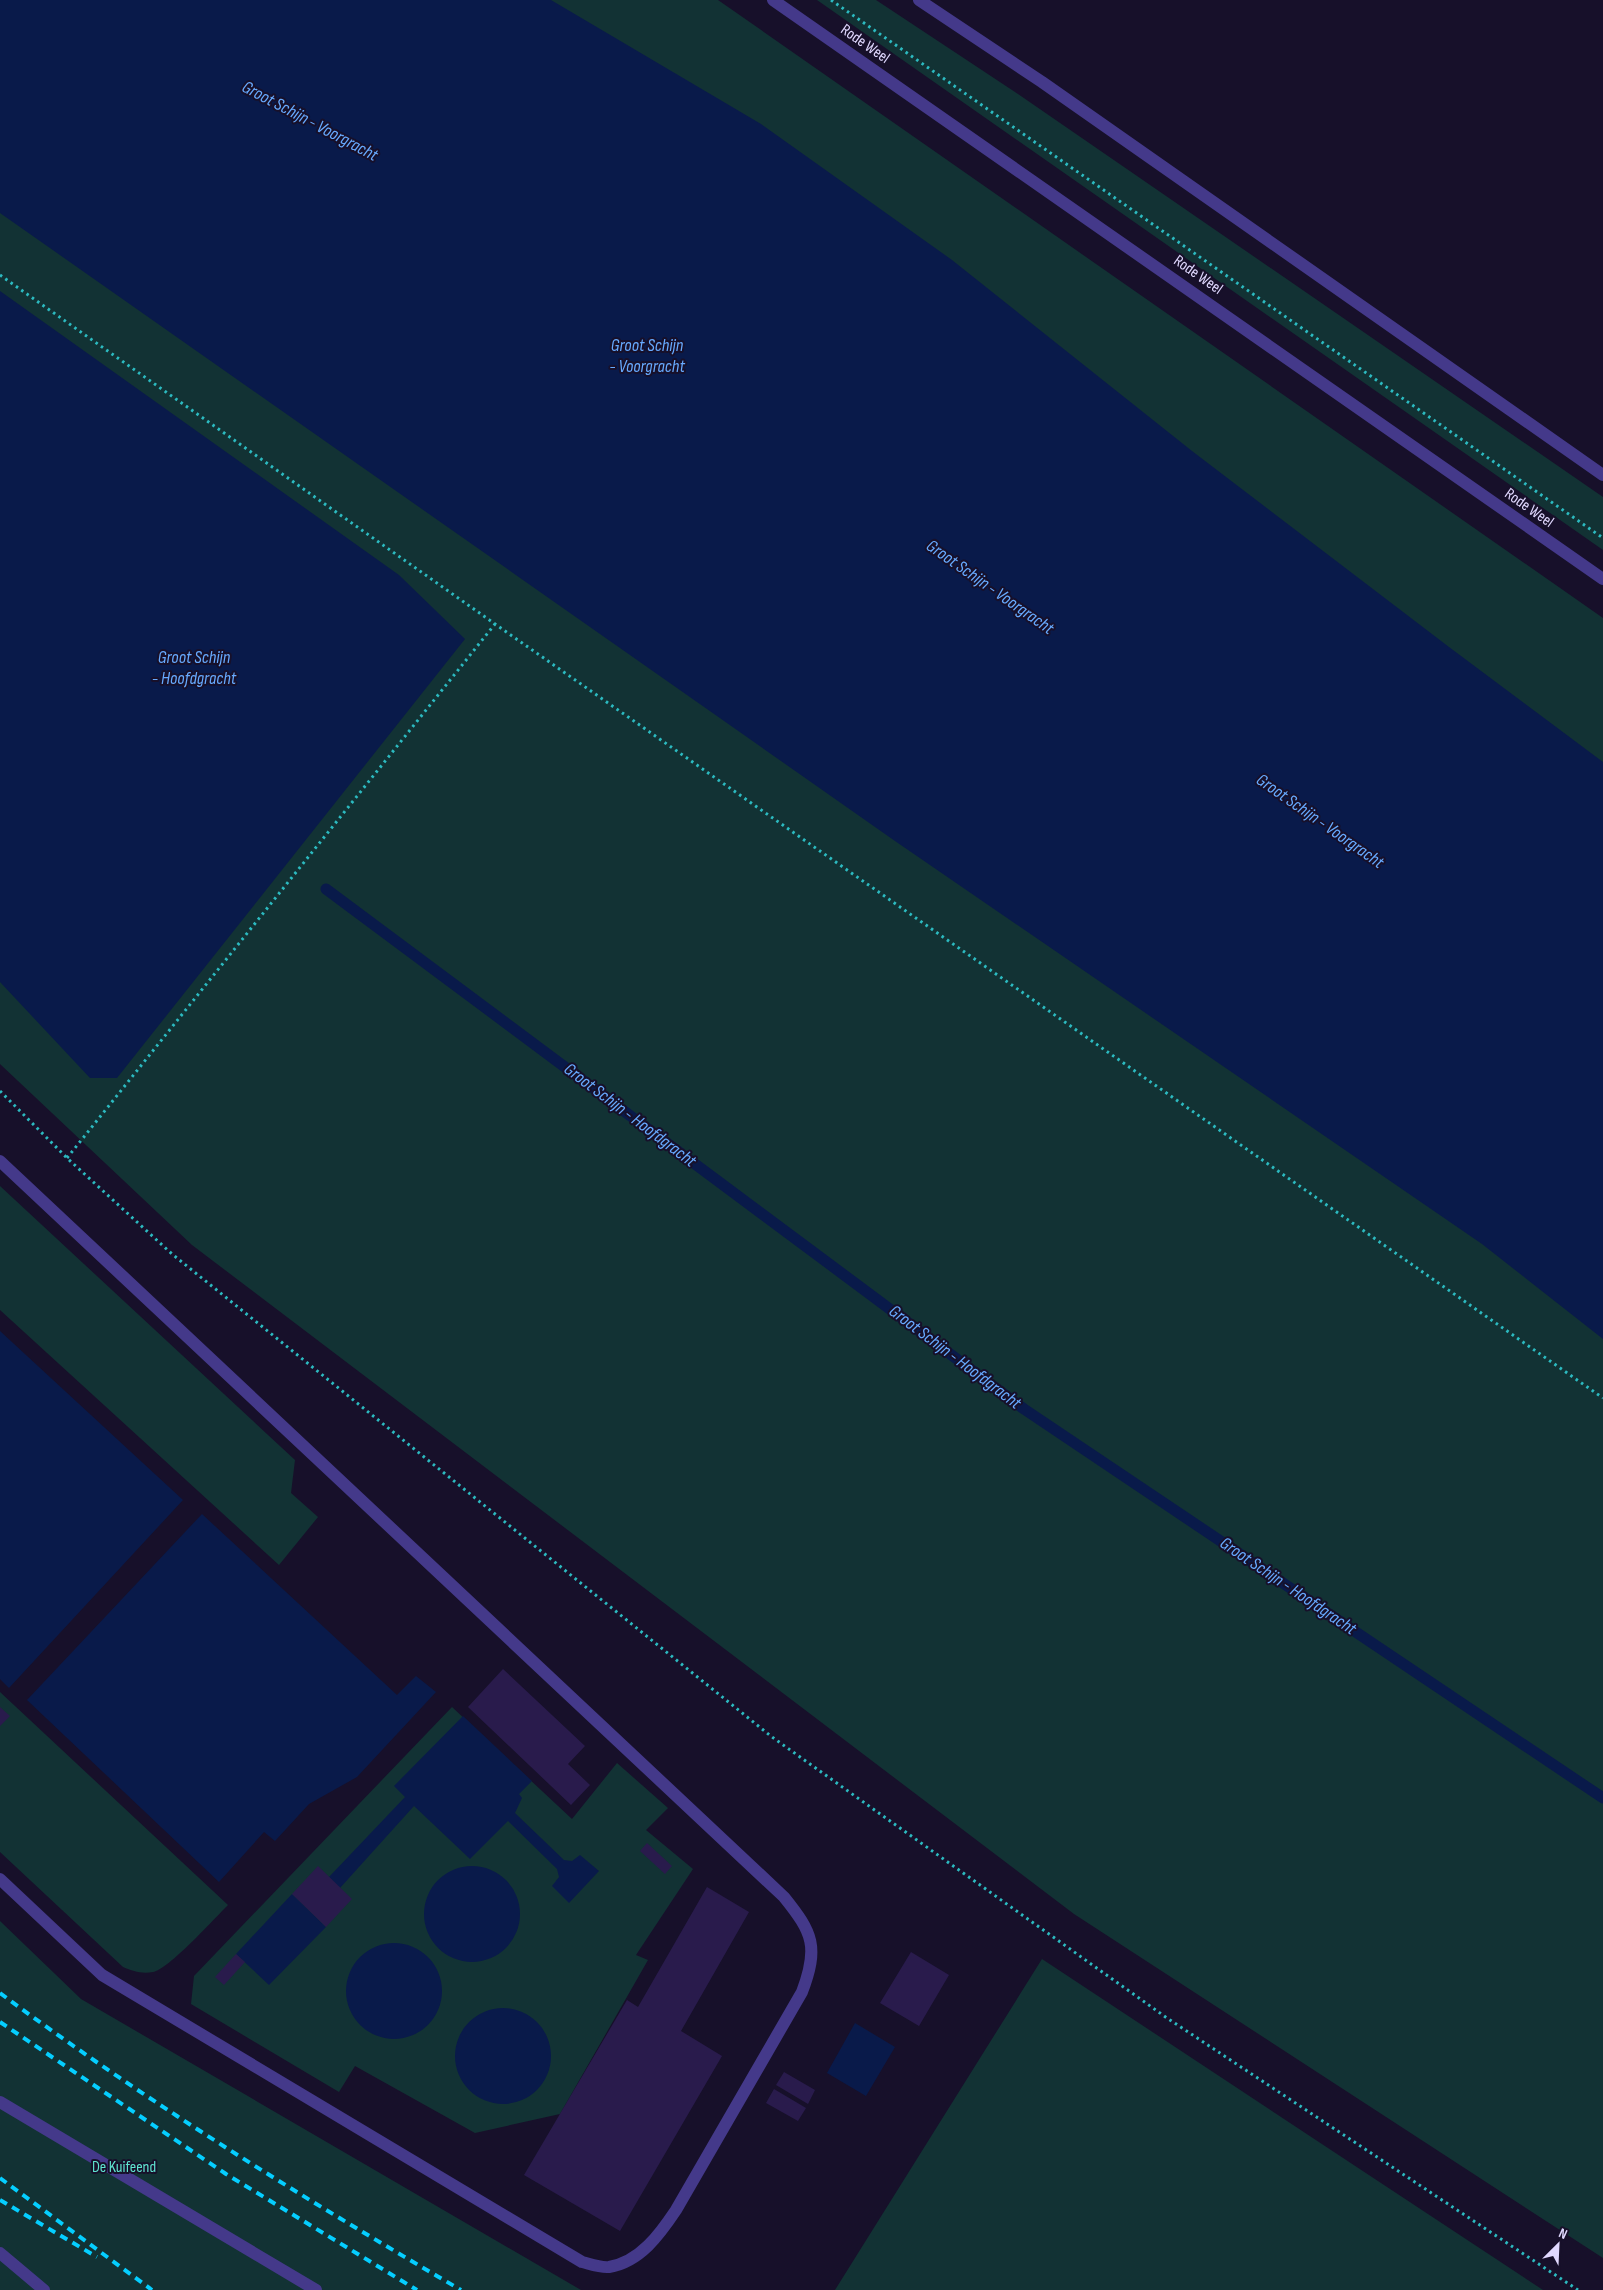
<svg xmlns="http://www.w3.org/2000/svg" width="1603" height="2290" viewBox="0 0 1603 2290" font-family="'Sofia Sans Condensed',sans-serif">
  <rect width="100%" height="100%" fill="#17102a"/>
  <path fill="#123234" d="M0 0H718L1603 618V2258L1074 1914 192 1245 0 1064Z
    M817 0H876L1018 94 1603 497V550Z
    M0 1186 295 1460 291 1493 318 1517 279 1565 0 1310Z
    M0 1692 228 1905C214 1919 168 1970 153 1972 141 1974 133 1971 123 1967L0 1852Z
    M452 1707 572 1819 617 1763 668 1808 646 1830 693 1869 636 1955 648 1960 560 2114 475 2133 355 2066 339 2092 191 2004 194 1976Z
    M0 1921 81 1999 581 2290H0Z
    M1042 1959 1543 2290H835Z"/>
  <path fill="#091a4a" d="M0 0H551L761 124 952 260 1192 451 1449 647 1603 762V1339L1482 1244 895 841 0 213Z
    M0 291 399 575 465 639 117 1078H90L0 982Z
    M0 1331 183 1500 9 1688 0 1679Z
    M202 1514 397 1695 416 1676 436 1692 357 1777 309 1804 275 1841 264 1832 219 1882 27 1700Z
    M463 1716 532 1781 519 1794 522 1798 515 1813 564 1860 572 1861 580 1855 599 1871 569 1903 552 1886 559 1877 557 1869 508 1821 470 1859 414 1806 340 1888 329 1877 405 1797 394 1786Z
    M424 1914a48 48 0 1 1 96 0a48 48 0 1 1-96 0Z
    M292 1894 326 1927 269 1985 236 1954Z
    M346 1991a48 48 0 1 1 96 0a48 48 0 1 1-96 0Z
    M455 2056a48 48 0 1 1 96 0a48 48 0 1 1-96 0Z
    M855 2023 895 2047 866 2096 827 2073Z"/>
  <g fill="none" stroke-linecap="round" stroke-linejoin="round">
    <path stroke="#091a4a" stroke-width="11" d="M326 889 1024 1409 1603 1798"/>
  </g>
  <path fill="#291b4c" d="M503 1669 585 1746 568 1764 590 1785 571 1805 468 1707Z
    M0 1707 10 1716 0 1726Z
    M647 1843 672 1866 665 1874 640 1851Z
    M318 1866 352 1899 326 1927 292 1894Z
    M707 1887 749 1912 681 2031 722 2056 620 2231 524 2175 627 2000 638 2007Z
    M911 1952 949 1975 919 2026 880 2003Z
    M236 1954 245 1962 224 1985 215 1977Z
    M784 2072 815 2090 808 2104 776 2085Z
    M774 2089 806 2108 798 2121 766 2103Z"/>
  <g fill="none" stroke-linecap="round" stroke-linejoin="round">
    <path stroke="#2cbac0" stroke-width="3" stroke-dasharray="2.5 4" stroke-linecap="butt" d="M831 0 1603 538
      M0 275 495 624 1603 1398
      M0 1091 67 1158 172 1254 772 1737 1167 2018 1578 2290
      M67 1158 495 624"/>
    <path stroke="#44398a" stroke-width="12" d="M773 0 1603 579
      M919 0 1042 82 1603 475
      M0 1161 784 1897C813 1933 819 1947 802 1992L676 2210C660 2234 640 2262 609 2267 601 2268 590 2264 582 2262L102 1975 0 1879
      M0 2102 316 2290
      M0 2253 44 2290"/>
    <path stroke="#05ceff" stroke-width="4" stroke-dasharray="8 6" stroke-linecap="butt" d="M0 1993C147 2102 303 2198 461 2290
      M0 2022 226 2174 417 2290
      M0 2178 152 2290
      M0 2200 97 2257"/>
  </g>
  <g text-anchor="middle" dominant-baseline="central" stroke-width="4" stroke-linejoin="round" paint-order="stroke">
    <g font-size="16" fill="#e1d9ff" stroke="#17102a">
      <text transform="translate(865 44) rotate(35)">Rode Weel</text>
      <text transform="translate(1198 275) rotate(35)">Rode Weel</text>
      <text transform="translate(1529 508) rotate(35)">Rode Weel</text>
    </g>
    <g font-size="16" fill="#5fe5d0" stroke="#17102a">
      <text x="124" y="2167">De Kuifeend</text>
    </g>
    <g font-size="18" font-style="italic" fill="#67aaff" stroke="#17102a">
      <text transform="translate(310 121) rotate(28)">Groot Schijn - Voorgracht</text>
      <text x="647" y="345">Groot Schijn<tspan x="647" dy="21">- Voorgracht</tspan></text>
      <text transform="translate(990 587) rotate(35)">Groot Schijn - Voorgracht</text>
      <text x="194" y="657">Groot Schijn<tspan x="194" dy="21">- Hoofdgracht</tspan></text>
      <text transform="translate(1320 821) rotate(35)">Groot Schijn - Voorgracht</text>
      <text transform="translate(630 1115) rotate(37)">Groot Schijn - Hoofdgracht</text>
      <text transform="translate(955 1357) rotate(37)">Groot Schijn - Hoofdgracht</text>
      <text transform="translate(1288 1586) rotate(34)">Groot Schijn - Hoofdgracht</text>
    </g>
  </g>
  <g transform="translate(1558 2245) rotate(24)" stroke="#17102a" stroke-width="4" paint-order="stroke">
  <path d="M0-4L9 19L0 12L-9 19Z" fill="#e1d9ff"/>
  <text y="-8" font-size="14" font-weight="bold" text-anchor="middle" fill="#e1d9ff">N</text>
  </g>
</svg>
